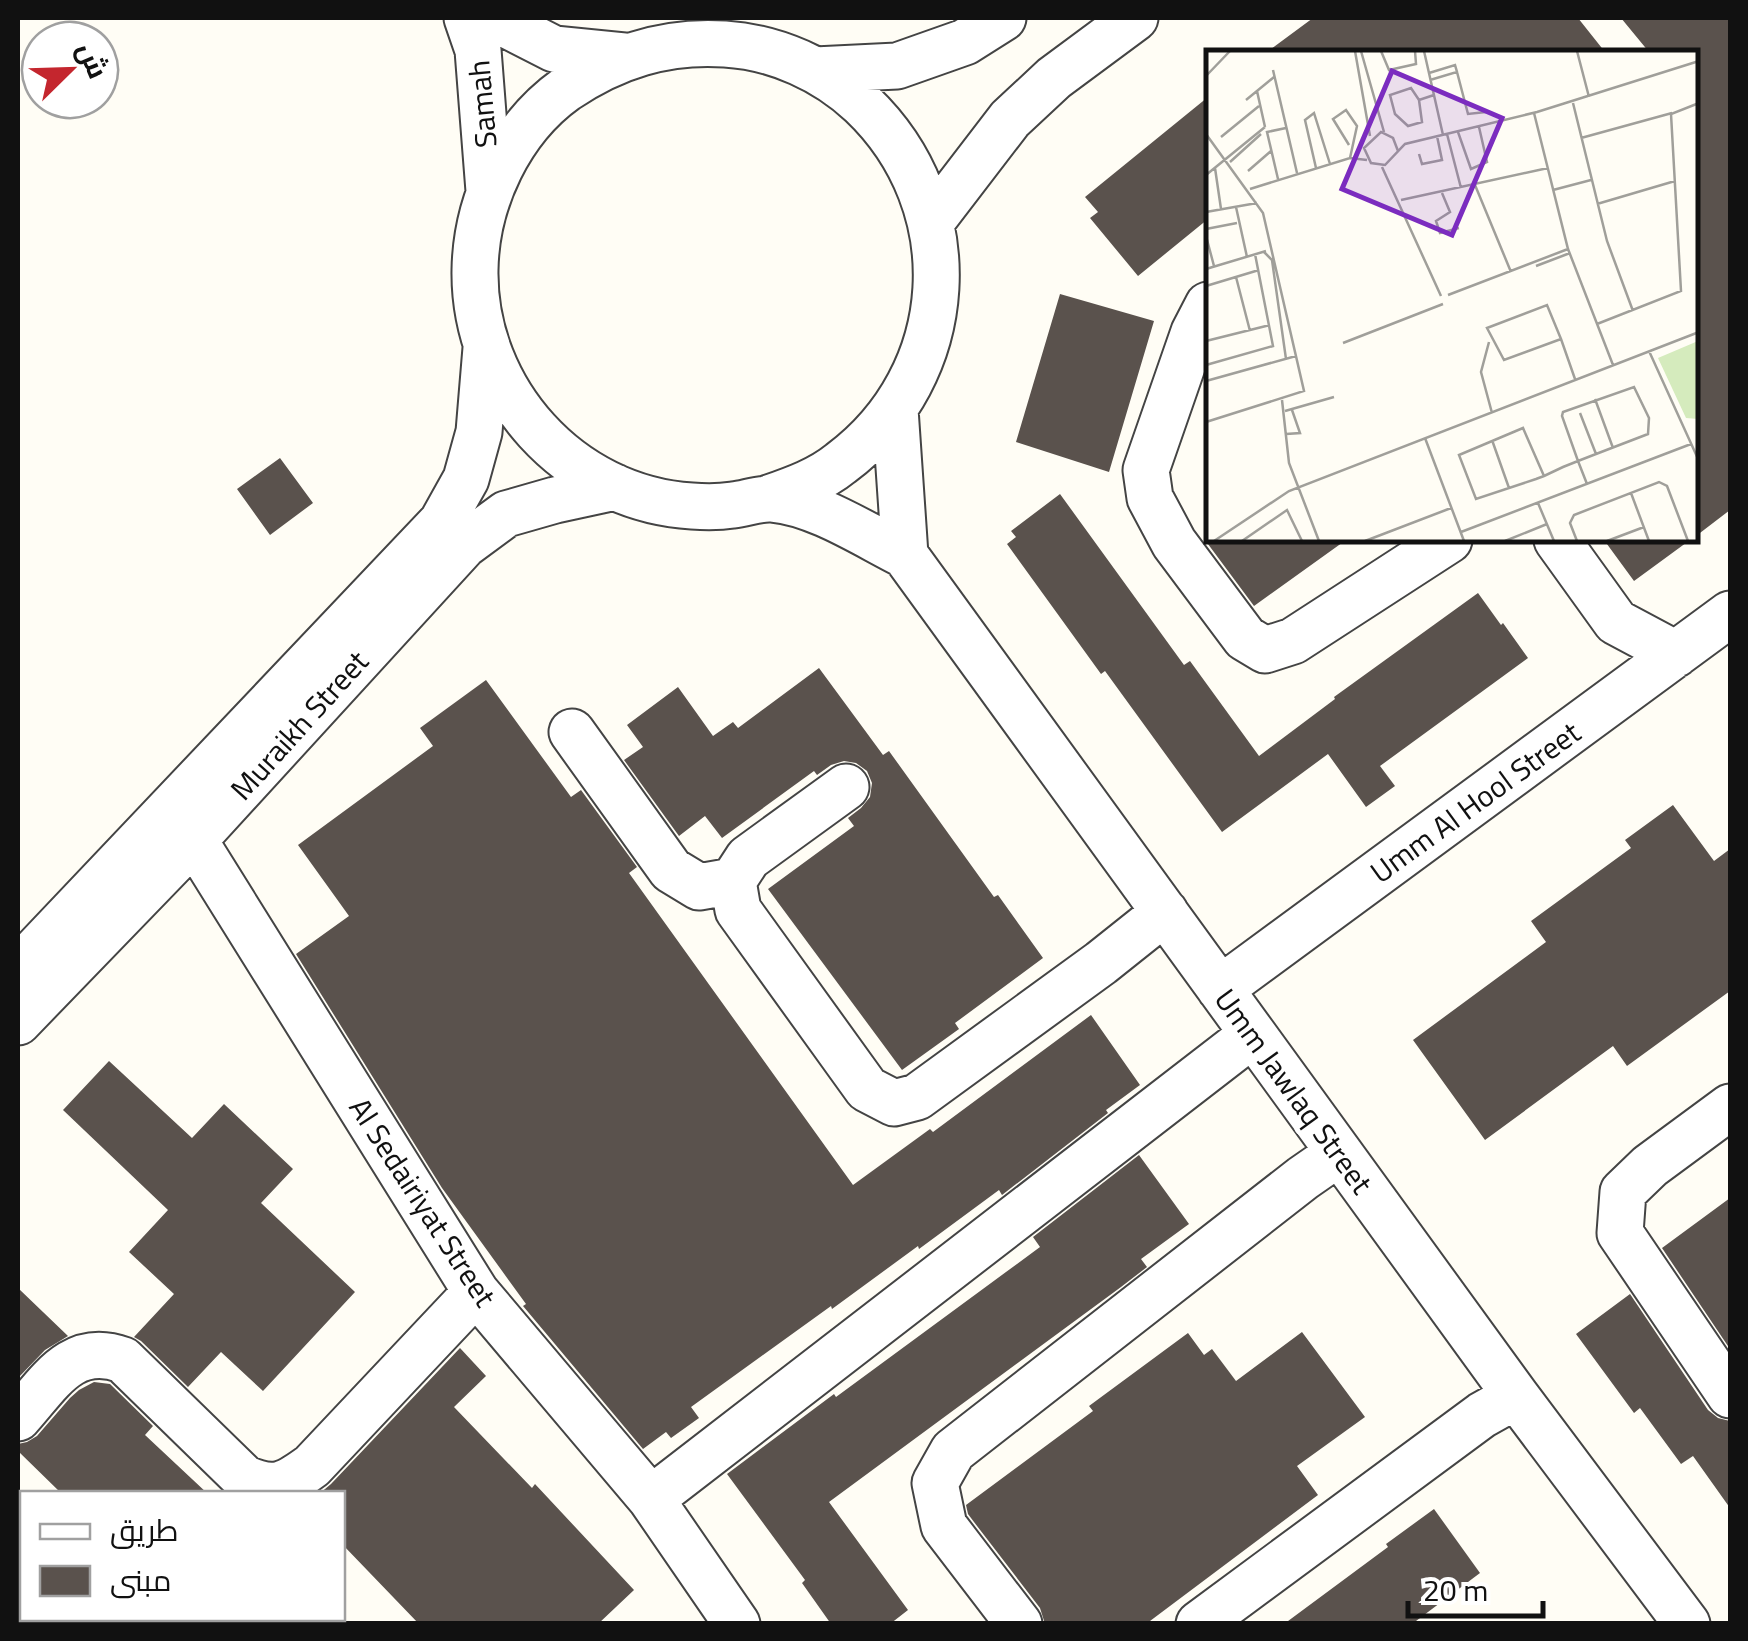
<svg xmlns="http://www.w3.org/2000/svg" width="1748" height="1641" viewBox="0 0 1748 1641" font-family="Georgia,Cairo,serif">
  <rect width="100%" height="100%" fill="#fffdf5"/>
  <path fill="#5a524d" d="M1313 18H1578L1605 52H1267Z
    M1621 18H1730V510L1696 536V52H1649Z
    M1208 97V219L1138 276 1090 218 1098 212 1085 197Z
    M1060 294 1154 321 1109 472 1016 442Z
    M280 458 313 503 270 535 237 489Z
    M1060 494 1184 665 1190 661 1259 756 1335 699 1334 697 1478 593 1501 625 1503 623 1528 658 1380 766 1395 786 1366 807 1328 754 1222 832 1105 671 1101 674 1007 544 1016 537 1011 531Z
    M1205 540H1346L1254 606Z
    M1604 540H1690L1634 581Z
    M819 668 883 755 889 751 994 897 998 895 1043 958 955 1023 959 1029 902 1070 768 889 854 826 848 818 861 808 870 797 872 783 867 771 856 763 844 761 831 765 817 775 814 771 722 838 705 816 679 836 624 760 643 747 627 725 678 687 713 736 733 722 738 728Z
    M486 680 571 797 581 790 637 867 629 873 853 1185 930 1129 933 1132 1091 1015 1140 1085 1106 1110 1108 1113 1002 1195 999 1190 919 1249 918 1246 832 1309 831 1306 691 1407 699 1418 671 1438 666 1432 643 1449 523 1306 526 1304 442 1188 296 954 349 916 298 845 433 746 420 728Z
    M1673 805 1714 861 1730 849V991L1627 1066 1613 1046 1485 1140 1413 1040 1546 942 1531 921 1631 848 1625 840Z
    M109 1061 192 1138 224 1104 293 1169 261 1203 355 1292 263 1391 221 1352 188 1387 141 1341 134 1337 174 1294 129 1252 168 1210 63 1110Z
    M1139 1155 1189 1224 1141 1259 1147 1267 1121 1287 829 1502 908 1610 890 1624H831L802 1583 805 1580 727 1474 834 1394 836 1397 1040 1247 1033 1237Z
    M1730 1198V1349L1662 1248Z
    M18 1288 68 1336 45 1350 18 1378Z
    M1630 1294 1708 1410 1718 1418 1730 1421V1508L1693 1456 1681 1464 1640 1408 1634 1413 1576 1334Z
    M1302 1332 1365 1417 1297 1466 1318 1495 1146 1624H1045L1040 1608 974 1522 968 1514 966 1505 1093 1411 1089 1406 1188 1333 1204 1355 1212 1349 1236 1381Z
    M460 1348 486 1376 454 1407 532 1488 535 1484 634 1590 598 1624H419L342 1544V1494H319L331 1484Z
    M94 1382 110 1384 153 1426 145 1435 208 1494H62L18 1451V1444L27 1442 37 1436 70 1398 79 1390Z
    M1434 1509 1480 1573 1412 1624H1284L1388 1547 1386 1544Z"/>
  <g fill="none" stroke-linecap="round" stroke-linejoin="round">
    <g stroke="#444" stroke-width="49">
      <path id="minor" d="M467 18 478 50 489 191
        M499 18 509 26 554 49 624 56
        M815 70 897 66 965 42 1003 18
        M931 222 1010 119 1054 78 1135 18
        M1208 305 1194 332 1146 470 1150 498 1174 543 1245 638 1265 650 1293 641 1449 540
        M895 409 905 555
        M769 498C795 489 820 480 841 463 959 375 969 206 862 104 826 70 776 47 725 44 666 40 615 56 566 89 510 129 476 201 475 270 473 391 570 499 692 506 705 507 720 507 733 505 745 504 759 498 772 499 817 503 865 535 905 555L1516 1396 1687 1624
        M1557 540 1616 622 1676 654
        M572 732 671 870 699 887 733 881
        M846 787 748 858 733 881 738 910 867 1089 894 1103 917 1097 1101 963 1165 912
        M172 809 194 840 476 1292 651 1499 737 1624
        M18 969 442 522 466 479 479 432 486 348
        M1220 989 1730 614
        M18 1022 194 840 464 545 506 514 555 500 615 487
        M1730 1107 1650 1166 1623 1192 1620 1233 1730 1395
        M18 1418C49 1384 71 1341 123 1360L244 1478C275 1492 286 1485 312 1466L476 1292
        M651 1499 1253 1034
        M18 1582 22 1587
        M55 1618 61 1624
        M1019 1624 944 1526 935 1483 953 1451 1303 1178 1339 1153
        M1199 1624 1482 1415 1516 1396"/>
    </g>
    <use href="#minor" stroke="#fff" stroke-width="45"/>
  </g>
  <g text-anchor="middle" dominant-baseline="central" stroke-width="10" stroke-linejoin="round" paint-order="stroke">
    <g font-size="30" fill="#111" stroke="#fff">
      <text transform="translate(482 104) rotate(-95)">Samah</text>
      <text transform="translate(299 725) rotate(-48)">Muraikh Street</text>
      <text transform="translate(1475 802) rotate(-36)">Umm Al Hool Street</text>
      <text transform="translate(1294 1091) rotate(54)">Umm Jawlaq Street</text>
      <text transform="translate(423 1202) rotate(57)">Al Sedairiyat Street</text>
    </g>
  </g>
  <g transform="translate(1206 50)">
    <rect width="492" height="492" fill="#fffdf5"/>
    <path d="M492 291V369L480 368 452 308Z" fill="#d5ebbd"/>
    <path fill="none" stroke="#a09f9a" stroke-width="2.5" d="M149 1 164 86M155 1 178 82M175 1 183 20 210 14 209 1M218 1 237 85M371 1 383 47M67 20 91 123M251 22 262 64 280 62M223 23 249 15 251 22 224 30M0 26 24 1M51 41 59 77M40 50 68 27M213 50 216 72 202 76 189 64 184 45 205 38 213 50 228 45M367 53 401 191 427 261M328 63 362 199 407 315M252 82 265 119 281 112 273 77M0 84 57 163 98 341 0 372M241 84 255 138M15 87 53 56M375 88 466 63M143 95 127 69 140 60 151 76 144 108M192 101 187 88 175 82 158 98 165 113 179 115 199 94 331 62 493 11M213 104 216 114 236 110 231 86M24 112 55 84M176 117 235 246M9 118 15 159M110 118 99 70 108 63 124 114M42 121 65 101M0 125 59 77M72 129 61 82 80 78M269 135 305 222M44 139 144 108 161 110M347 140 385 130M236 143 244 162 230 171 234 183 253 178M195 150 342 118M391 154 469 131M30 157 41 207M0 162 51 153M0 179 31 173M0 186 8 216M58 202 66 210 80 309M330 216 364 203M0 219 60 201M30 227 44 281M0 236 53 220M242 245 362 199M391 274 475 241 465 64 493 53M355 289 298 310 281 278 341 255 355 289 369 329M0 291 64 275M283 292 275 322 286 363M137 293 237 254M443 301 493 411M0 315 67 296 49 204M0 331 90 306M389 349 407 398M76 350 83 413 113 491M79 361 128 347M374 363 390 404M80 384 94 383 86 360M219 388 258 491M286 390 303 438M338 426 317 378 253 405 270 449 330 429 338 426 357 417 372 411 390 404 442 384 443 368 428 337 357 362 356 366 372 411 381 434M425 443 443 491M332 453 348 491M255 482 485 394M8 491 83 441 493 282M36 491 81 460 96 491M159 491 245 458M299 491 341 474M371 491 364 473 368 465 453 432 461 436 482 491M401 491 438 477"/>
    <path fill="#7b2cbf" fill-opacity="0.15" stroke="#7b2cbf" stroke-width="5" d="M186 21 296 68 246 185 136 139Z"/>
    <rect width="492" height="492" fill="none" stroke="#111" stroke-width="5"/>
  </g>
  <rect width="1748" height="1641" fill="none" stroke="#111111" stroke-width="40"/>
  <rect x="20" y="1491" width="325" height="130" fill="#ffffff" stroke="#a0a0a0" stroke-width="2.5"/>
  <rect x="40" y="1524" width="50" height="15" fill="#ffffff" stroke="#a0a0a0" stroke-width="2.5"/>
  <text x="110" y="1541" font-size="30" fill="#111111">طريق</text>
  <rect x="40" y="1566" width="50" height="30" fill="#5a524d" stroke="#a0a0a0" stroke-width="2.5"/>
  <text x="110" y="1591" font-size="30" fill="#111111">مبنى</text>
  <g transform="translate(70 70) rotate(67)"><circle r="48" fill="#ffffff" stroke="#a0a0a0" stroke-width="2.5"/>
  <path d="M0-8L18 38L0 25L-18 38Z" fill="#c4262e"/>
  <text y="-15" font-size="28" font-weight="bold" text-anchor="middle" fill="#111111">ش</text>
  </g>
  <path d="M1408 1601v15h135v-15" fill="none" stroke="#111111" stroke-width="5"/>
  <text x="1423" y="1601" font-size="30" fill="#111111" stroke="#ffffff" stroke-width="8" paint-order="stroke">20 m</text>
</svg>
